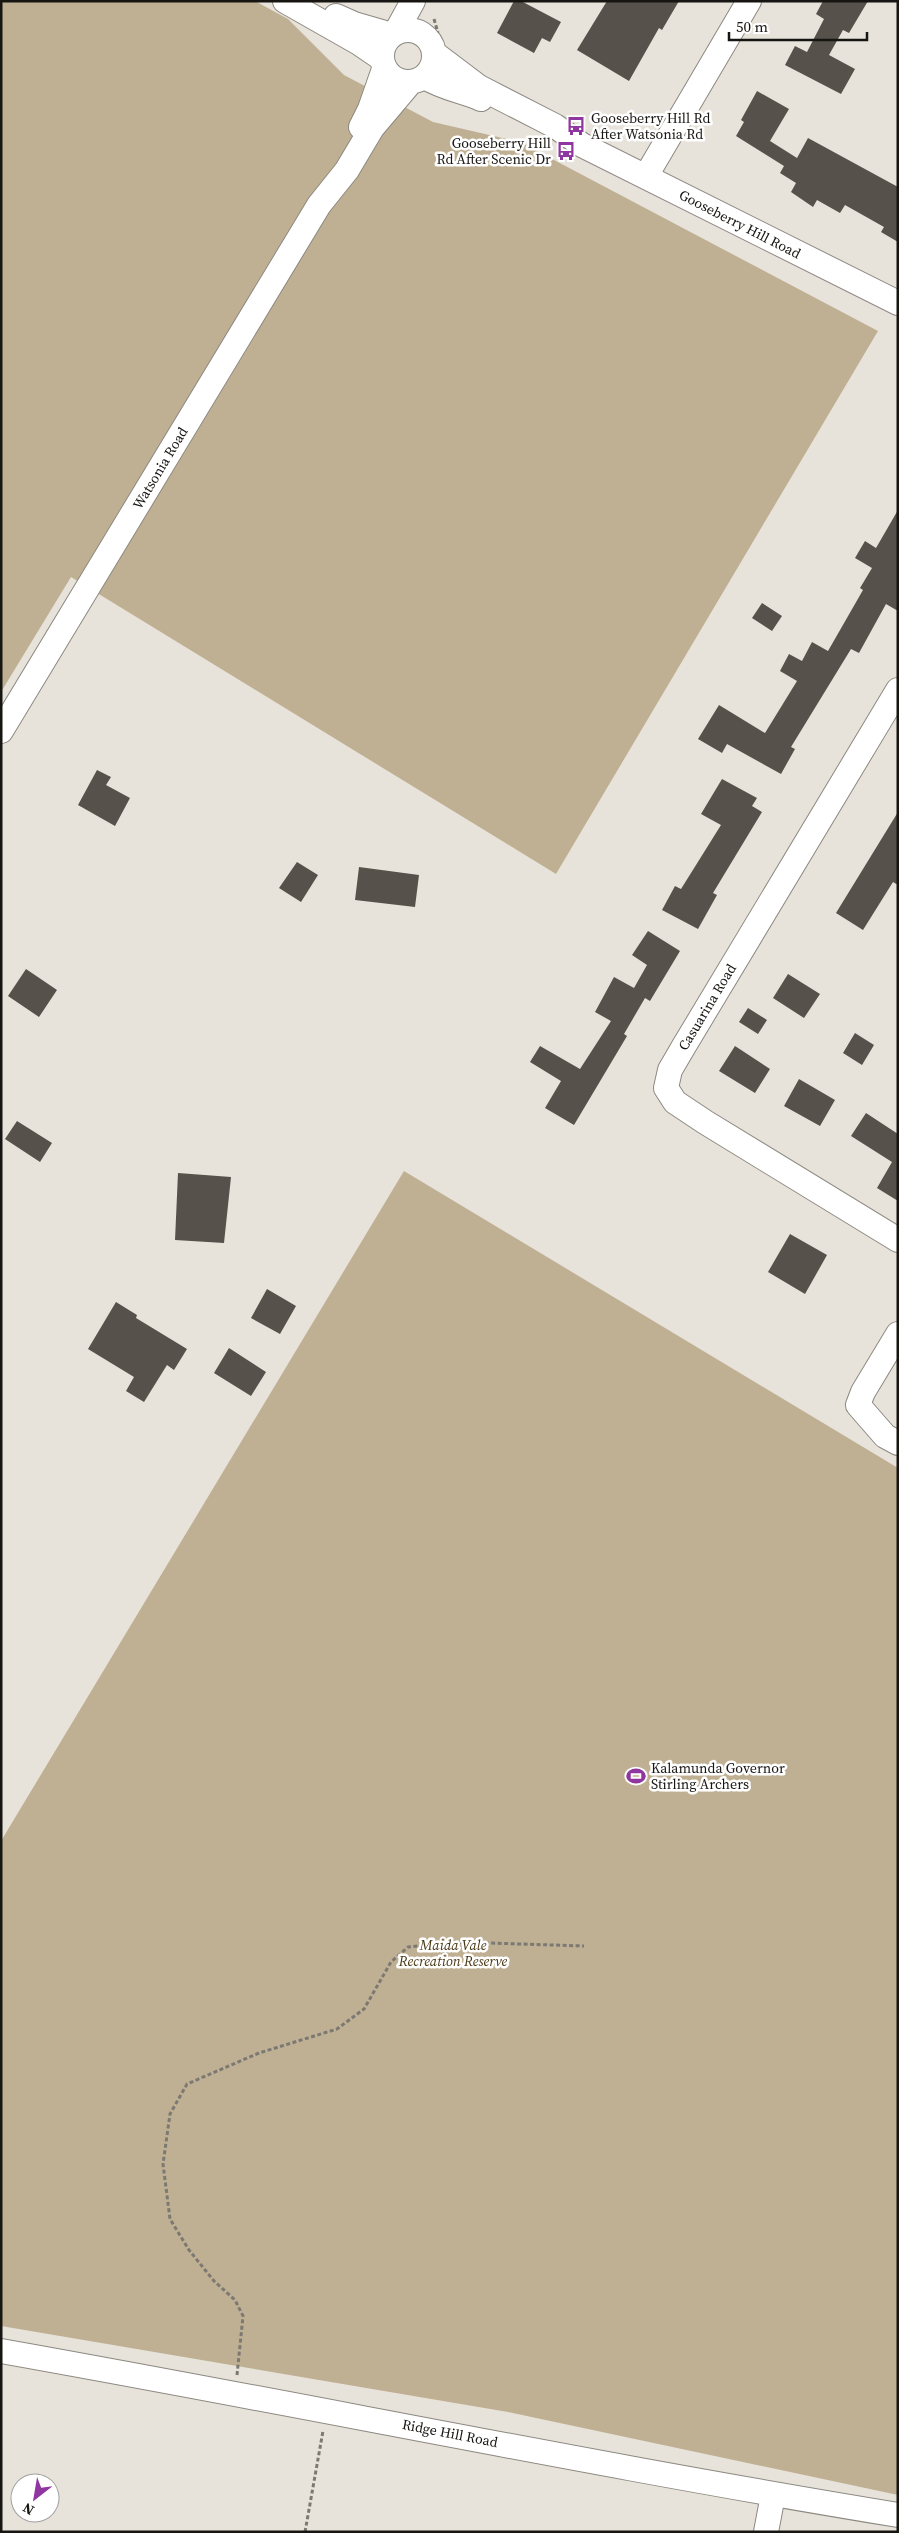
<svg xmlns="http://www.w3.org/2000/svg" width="899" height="2533" viewBox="0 0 899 2533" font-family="'Source Serif 4',serif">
  <rect width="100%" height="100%" fill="#e7e3da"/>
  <path fill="#c0b093" d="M1 1H255L288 19 344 75 433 122 520 142 878 331 556 874 71 577 1 692Z
    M404 1171 898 1468V2495L508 2412 1 2326V1841Z"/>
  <path fill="#56514a" d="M514 1H521L561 22 550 42 542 38 534 53 497 33Z
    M607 1H679L662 30 659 28 629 81 577 50Z
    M823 1H868L849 33 843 30 829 55 855 69 841 94 785 65 795 46 807 52 824 19 816 14Z
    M757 91 789 109 770 141 797 158 808 138 898 187V242L881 232 884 227 845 205 840 213 817 200 813 207 791 192 796 183 780 173 784 166 736 136 744 122 741 120Z
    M898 510V611L886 604 859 653 851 649 791 747 795 749 781 774 727 744 722 753 698 739 719 705 765 733 797 681 780 671 789 654 802 661 812 642 828 651 863 590 860 588 872 568 855 558 865 541 876 548Z
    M762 603 782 616 772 631 752 618Z
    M97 770 111 777 106 785 130 798 115 826 78 805Z
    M722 779 757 798 752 806 762 812 713 893 717 895 698 929 662 910 675 886 681 889 721 825 701 814Z
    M898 812V885L893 882 863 930 836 913Z
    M297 862 318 875 301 902 279 888Z
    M359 867 419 875 415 907 355 900Z
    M648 931 680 951 650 1001 645 998 624 1034 627 1036 574 1125 545 1108 561 1081 530 1062 540 1046 580 1069 611 1021 595 1012 614 977 634 988 647 965 632 955Z
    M26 969 57 990 39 1017 8 996Z
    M788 974 820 994 804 1018 773 998Z
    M748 1008 767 1020 758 1034 739 1022Z
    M855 1033 874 1045 862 1065 843 1053Z
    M735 1046 770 1069 755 1093 719 1071Z
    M799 1079 835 1100 820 1126 784 1106Z
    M866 1113 898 1134V1201L877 1188 892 1162 851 1136Z
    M17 1121 52 1143 40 1162 5 1139Z
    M178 1173 231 1177 224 1243 175 1240Z
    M790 1234 827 1255 805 1294 768 1272Z
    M267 1289 296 1306 280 1334 251 1318Z
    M116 1302 137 1315 136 1318 187 1349 174 1370 167 1365 144 1402 126 1391 134 1377 88 1349Z
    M229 1348 266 1372 251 1396 214 1373Z"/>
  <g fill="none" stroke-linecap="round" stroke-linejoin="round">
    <g stroke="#8d8981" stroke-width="26">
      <path id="minor" d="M285 1 359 43 381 58
        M336 16 354 24 392 35
        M382 56a26 26 0 1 1 52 0a26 26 0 1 1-52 0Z
        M396 32 413 1
        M434 53 479 87 555 126 582 145 898 303
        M425 77C442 88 463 91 481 99
        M361 127 370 109 384 69
        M646 176 749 1
        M898 690 684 1046 670 1070 666 1088 675 1102 705 1122 898 1240
        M1 731 319 205 347 170 372 128 410 83
        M898 1334 863 1392 858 1405 885 1436 898 1443
        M1 2351C300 2404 598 2466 898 2515
        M766 2532 773 2495"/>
    </g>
    <path stroke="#7c7973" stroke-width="3" stroke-dasharray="4 2.5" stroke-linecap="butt" d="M434 19 438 33
      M237 2375 243 2316 235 2300 214 2281 189 2250 170 2219 163 2164 170 2114 187 2084 259 2053 337 2029 364 2009 391 1962 408 1947 457 1942 584 1946
      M305 2532 323 2431"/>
    <use href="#minor" stroke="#fff" stroke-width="24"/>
  </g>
  <defs>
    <g id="bus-bare" transform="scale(1.5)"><path d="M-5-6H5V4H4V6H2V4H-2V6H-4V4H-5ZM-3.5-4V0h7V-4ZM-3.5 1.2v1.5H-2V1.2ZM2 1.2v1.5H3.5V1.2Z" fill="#8f36a1" stroke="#fff" stroke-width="2.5" paint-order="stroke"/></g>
    <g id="stadium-bare" transform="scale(1.5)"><path d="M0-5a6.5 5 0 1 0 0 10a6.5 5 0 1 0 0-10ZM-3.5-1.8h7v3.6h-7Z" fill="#8f36a1" stroke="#fff" stroke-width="2.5" paint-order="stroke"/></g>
  </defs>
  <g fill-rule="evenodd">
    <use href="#bus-bare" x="576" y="126"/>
    <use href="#bus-bare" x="566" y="151"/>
    <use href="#stadium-bare" x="636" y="1776"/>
  </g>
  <g text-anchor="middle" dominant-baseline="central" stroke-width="5" stroke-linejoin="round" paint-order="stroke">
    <g font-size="14" fill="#171512" stroke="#fff" text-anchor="start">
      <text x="591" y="118">Gooseberry Hill Rd<tspan x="591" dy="16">After Watsonia Rd</tspan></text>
      <text x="551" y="143" text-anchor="end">Gooseberry Hill<tspan x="551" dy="16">Rd After Scenic Dr</tspan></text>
      <text x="651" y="1768">Kalamunda Governor<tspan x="651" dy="16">Stirling Archers</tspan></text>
    </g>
    <g font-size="14" fill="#171512" stroke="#fff">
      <text transform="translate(740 224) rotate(27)">Gooseberry Hill Road</text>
      <text transform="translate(160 468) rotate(-59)">Watsonia Road</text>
      <text transform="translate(707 1007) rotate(-59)">Casuarina Road</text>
      <text transform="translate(450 2433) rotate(11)">Ridge Hill Road</text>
    </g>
    <g font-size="14" font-style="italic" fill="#483611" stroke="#fff">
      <text x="453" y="1945">Maida Vale<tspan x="453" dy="16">Recreation Reserve</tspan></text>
    </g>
  </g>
  <rect width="899" height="2533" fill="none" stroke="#171512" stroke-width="5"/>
  <g transform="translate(35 2498) rotate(211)"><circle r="24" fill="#ffffff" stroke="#a2a1a0"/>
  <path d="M0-4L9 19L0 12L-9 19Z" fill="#8f36a1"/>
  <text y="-8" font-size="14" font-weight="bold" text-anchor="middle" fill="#171512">N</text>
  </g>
  <path d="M729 32v8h138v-8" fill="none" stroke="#171512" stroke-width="2.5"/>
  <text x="736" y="32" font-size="15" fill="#171512" stroke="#ffffff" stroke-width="4" paint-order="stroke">50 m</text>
</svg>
